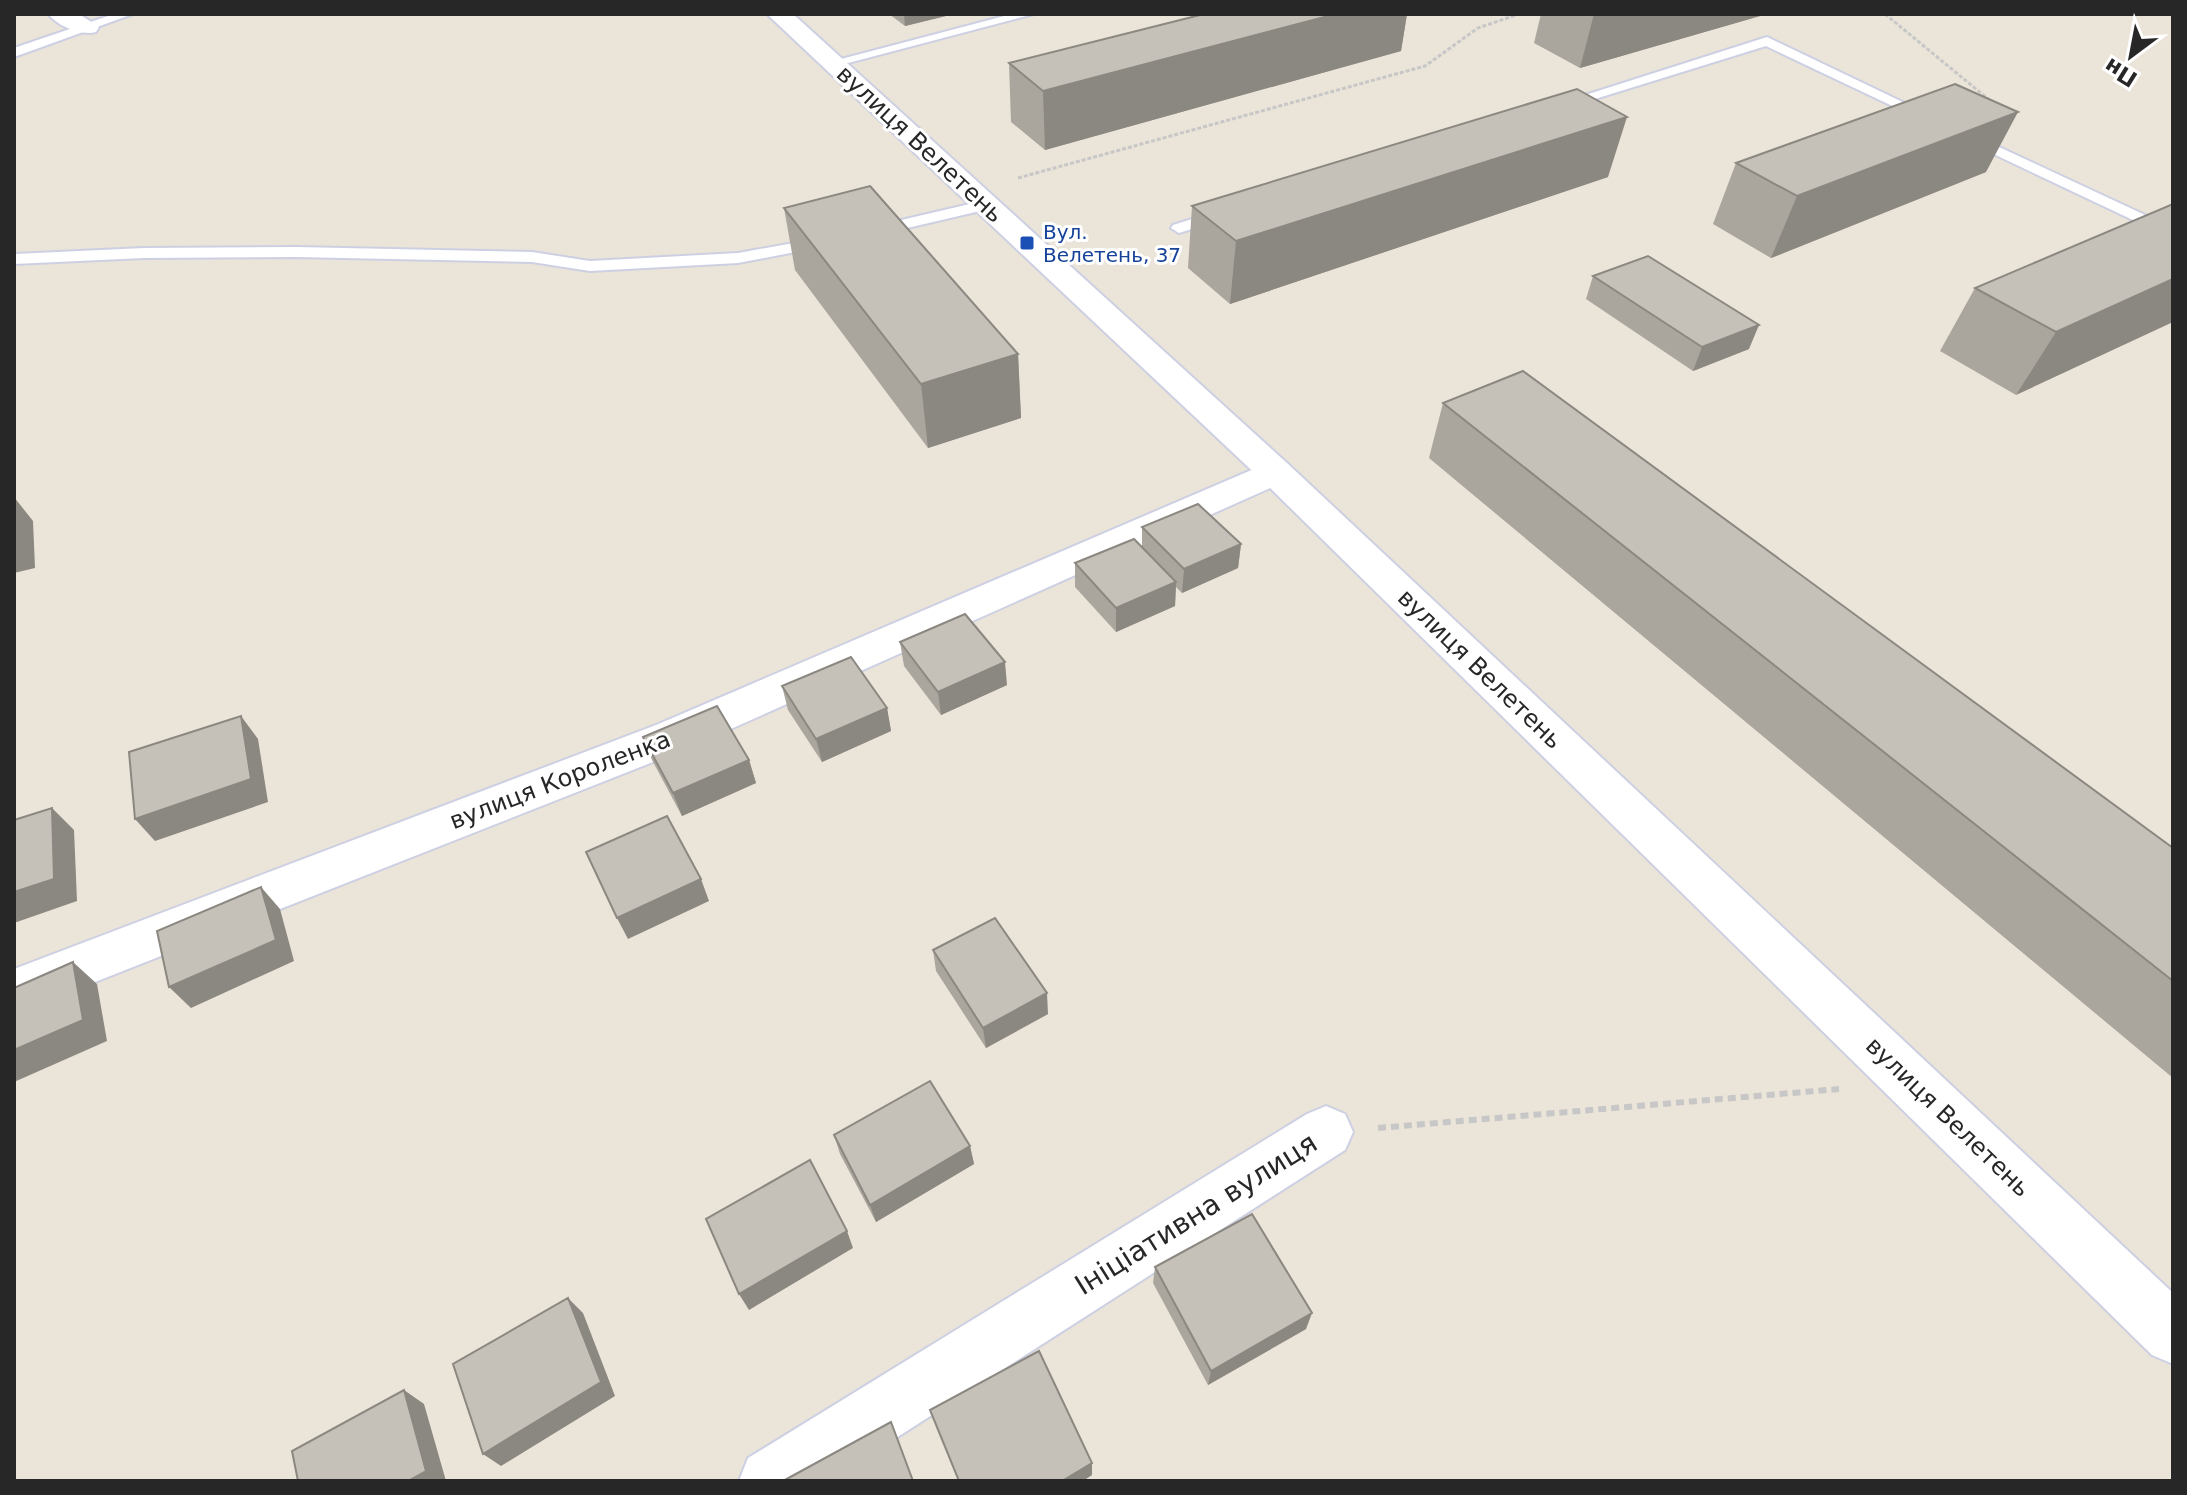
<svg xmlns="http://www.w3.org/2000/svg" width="2187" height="1495" viewBox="0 0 2187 1495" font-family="'DejaVu Sans',sans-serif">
  <rect width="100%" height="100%" fill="#ebe4d8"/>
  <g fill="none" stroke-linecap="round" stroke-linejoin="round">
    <g stroke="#cdd0e2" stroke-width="4">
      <path id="lane" d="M114 14H133L14 57V48Z
        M1012 14H1034L833 67 826 63Z
        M1767 37 1936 118 1934 121H1924L1766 46 1566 108H1556L1554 105Z
        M1969 133 2173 228V239L1964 140 1962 137Z
        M987 200 993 202V208L873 236 865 231 867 228Z
        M1221 210 1229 215 1227 218 1179 233 1171 228 1173 225Z
        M821 238 827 240 829 243 827 246 738 263 590 271 532 262 296 257 144 258 14 264V254L144 248 296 247 532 252 590 261 738 253Z"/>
    </g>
    <g stroke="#cdd0e2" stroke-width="4">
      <path id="street" d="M48 14H79L99 27 96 32C80 36 58 26 48 14Z
        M1275 460 1288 464 1293 472 1288 480 686 749 14 1014V969L656 725Z
        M1326 1106 1345 1114 1353 1132 1345 1150 829 1481H739L748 1458 1307 1114Z"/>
    </g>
    <g stroke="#cdd0e2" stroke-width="4">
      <path id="secondary" d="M767 14H793L1288 464 2173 1293V1364L2152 1355 1262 480Z"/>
    </g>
    <path stroke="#c7c7c7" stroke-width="3" stroke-dasharray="4 2" stroke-linecap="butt" d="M1885 14 1993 103
      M1018 178 1425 66 1478 28 1519 14"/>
    <path stroke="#c7c7c7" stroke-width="6" stroke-dasharray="8 5" stroke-linecap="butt" d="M1378 1128 1839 1089"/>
    <use href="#lane" fill="#fff" fill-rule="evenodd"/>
    <use href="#street" fill="#fff" fill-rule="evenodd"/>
    <use href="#secondary" fill="#fff" fill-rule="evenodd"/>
  </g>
  <path fill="#aaa69e" d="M889 14H954L905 26Z
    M1204 14H1407L1401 51 1045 150 1011 122 1009 63Z
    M1541 14H1767L1580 68 1534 43Z
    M1736 163 1986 172 1771 258 1713 224Z
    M1608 177 1230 304 1188 268 1192 206Z
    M2173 204 2016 395 1940 351 1975 288Z
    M784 208 1018 354 1021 418 928 448 795 270Z
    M1593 276 1749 349 1693 371 1586 299Z
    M1443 403 2173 848V1078L1429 458Z
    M1142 527 1241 544 1238 568 1182 593 1176 587 1175 606 1116 632 1075 587V563L1142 546Z
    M900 642 1007 685 941 715 904 666Z
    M782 686 887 708 891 731 822 762 788 710Z
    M643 737 749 760 756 783 682 816 652 760Z
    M933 950 1048 1014 986 1048 936 971Z
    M834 1135 970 1146 974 1164 876 1222 840 1154Z
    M1155 1267 1306 1329 1208 1385 1153 1283Z"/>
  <path fill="#8b8781" d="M904 14H954L905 26Z
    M1336 14H1407L1401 51 1045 150 1043 91Z
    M1594 14H1767L1580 68Z
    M2018 112 1986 172 1771 258 1797 196Z
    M1627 117 1608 177 1230 304 1236 241Z
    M2173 279V322L2016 395 2056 332Z
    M1759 325 1749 349 1693 371 1702 347Z
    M1018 354 1021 418 928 448 921 384Z
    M14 497 33 521 35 568 14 573Z
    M1241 544 1238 568 1182 593 1184 569Z
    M1176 582 1175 606 1116 632V608Z
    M1005 662 1007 685 941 715 938 692Z
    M887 708 891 731 822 762 816 739Z
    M241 716 258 739 268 802 155 841 135 819Z
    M749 760 756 783 682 816 673 793Z
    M52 808 74 830 77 901 14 923V892Z
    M701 879 709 901 628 939 617 918Z
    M261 887 280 909 294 961 191 1008 169 987Z
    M73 962 97 984 107 1041 14 1082V1050Z
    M1047 993 1048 1014 986 1048 983 1028Z
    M970 1146 974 1164 876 1222 870 1205Z
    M847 1231 853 1248 749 1310 739 1294Z
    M568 1298 583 1313 615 1396 501 1466 483 1454Z
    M1312 1313 1306 1329 1208 1385 1211 1371Z
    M404 1390 424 1404 446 1481H408Z
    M1092 1463V1475L1083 1481H1062Z"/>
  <path fill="#c6c1b8" stroke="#8b8781" stroke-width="2" d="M1204 14H1336L1043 91 1009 63Z
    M1955 84 2018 112 1797 196 1736 163Z
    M1577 89 1627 117 1236 241 1192 206Z
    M870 186 1018 354 921 384 784 208Z
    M2173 204V279L2056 332 1975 288Z
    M1648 256 1759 325 1702 347 1593 276Z
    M1523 371 2173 848V981L1443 403Z
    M14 497 15 544H14Z
    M1198 504 1241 544 1184 569 1142 527Z
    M1134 539 1176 582 1116 608 1075 563Z
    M965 614 1005 662 938 692 900 642Z
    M851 657 887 708 816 739 782 686Z
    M717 706 749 760 673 793 643 737Z
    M241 716 251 779 135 819 129 752Z
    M52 808 54 879 14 892V820Z
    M667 816 701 879 617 918 586 852Z
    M261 887 276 940 169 987 157 931Z
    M995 918 1047 993 983 1028 933 950Z
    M73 962 83 1020 14 1050V988Z
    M930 1081 970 1146 870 1205 834 1135Z
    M810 1160 847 1231 739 1294 706 1219Z
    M1252 1214 1312 1313 1211 1371 1155 1267Z
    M568 1298 601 1382 483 1454 453 1364Z
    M1039 1351 1092 1463 1062 1481H959L930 1410Z
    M404 1390 426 1471 408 1481H298L292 1451Z
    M891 1422 913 1481H783Z"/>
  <rect fill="#1a4fb4" stroke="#fff" stroke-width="3" x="1019" y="235" width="16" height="16" rx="4"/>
  <g text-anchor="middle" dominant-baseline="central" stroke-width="6" stroke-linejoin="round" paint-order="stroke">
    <g font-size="20" fill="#164399" stroke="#fff" text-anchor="start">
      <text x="1043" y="232">Вул.<tspan x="1043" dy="23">Велетень, 37</tspan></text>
    </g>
    <g font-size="24" fill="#272727" stroke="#fff">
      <text transform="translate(920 144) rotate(43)">вулиця Велетень</text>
      <text transform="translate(1480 669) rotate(44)">вулиця Велетень</text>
      <text transform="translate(560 780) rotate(-21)">вулиця Короленка</text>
      <text transform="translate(1948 1117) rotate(44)">вулиця Велетень</text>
    </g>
    <g font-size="28" fill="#272727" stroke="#fff">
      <text transform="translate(1196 1214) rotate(-32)">Ініціативна вулиця</text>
    </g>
  </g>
  <rect width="2187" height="1495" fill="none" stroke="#272727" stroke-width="32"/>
  <g transform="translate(2131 56) rotate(212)" stroke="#ffffff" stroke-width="6" paint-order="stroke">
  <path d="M0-6L14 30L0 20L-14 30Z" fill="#272727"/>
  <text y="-12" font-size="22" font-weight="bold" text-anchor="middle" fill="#272727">Пн</text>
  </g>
</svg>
